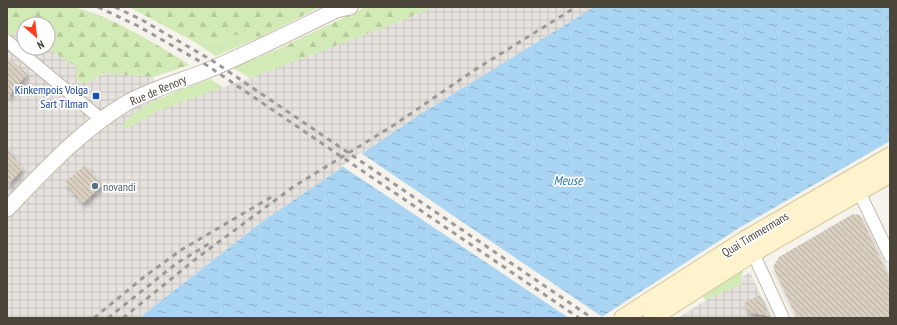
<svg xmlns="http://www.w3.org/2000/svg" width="897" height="325" viewBox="0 0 897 325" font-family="'PT Sans Narrow',sans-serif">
  <defs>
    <pattern id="industrial-grid" width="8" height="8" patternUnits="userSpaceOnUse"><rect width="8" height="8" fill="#e6e2dd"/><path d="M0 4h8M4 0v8" fill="none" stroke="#c7c3be"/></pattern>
    <pattern id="forest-firs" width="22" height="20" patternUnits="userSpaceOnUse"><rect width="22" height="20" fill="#d2eab5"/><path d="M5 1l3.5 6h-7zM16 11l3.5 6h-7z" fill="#b6ca9c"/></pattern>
    <pattern id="water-ripples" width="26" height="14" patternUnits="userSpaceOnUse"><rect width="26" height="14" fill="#a9d4f2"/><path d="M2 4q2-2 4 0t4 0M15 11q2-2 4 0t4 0" fill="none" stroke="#8caec5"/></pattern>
    <pattern id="building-back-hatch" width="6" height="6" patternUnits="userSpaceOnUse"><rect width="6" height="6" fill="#d8cfc1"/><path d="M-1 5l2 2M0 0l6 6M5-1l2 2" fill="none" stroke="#b1aa9e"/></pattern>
    <filter id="shadow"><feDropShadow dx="2.5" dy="4.5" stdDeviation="2" flood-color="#0004"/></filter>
  </defs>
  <rect width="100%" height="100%" fill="#f6f3ec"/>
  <path fill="url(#industrial-grid)" d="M432 7H594L419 115 263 221 139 318H7V32L11 36 17 30 24 34V48H47L77 66 76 78 89 82 103 73 153 77 162 98 130 117 126 121 125 129 142 118 170 105 250 78 408 18Z
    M750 272 771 318H678Z"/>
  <path fill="#d2eab5" d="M251 34 261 37 216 56 193 41 214 42 236 35Z
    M278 49 295 61 250 78 233 68Z
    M210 79 223 87 157 111 128 128H124L123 126C133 105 189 87 210 79Z
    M741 270 743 272 740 281 742 284 705 300 702 293Z"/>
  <path fill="url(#forest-firs)" d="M7 7C28 7 51 4 72 7 107 13 159 46 190 65L153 77 103 73 89 82H80L76 78V66L47 48 48 24H24V34L17 30 11 36 7 32Z
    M129 7H320L261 37 251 34 236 35 214 42 193 41Z
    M366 7H432L408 18 295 61 278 49Z"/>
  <path fill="url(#water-ripples)" d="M594 7H890V141L739 228 600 318H139L263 221 419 115Z"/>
  <path fill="#f6f3ec" d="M361 153 604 318H569L342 166Z"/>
  <path fill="url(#building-back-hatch)" filter="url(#shadow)" d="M7 57 27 74 7 98Z
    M7 147 22 169 7 186Z
    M85 165 102 185 83 203 65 182Z
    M853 214 860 215 890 280V318H797L773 267 779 257Z
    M760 295 764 305 769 316 748 312 744 303Z"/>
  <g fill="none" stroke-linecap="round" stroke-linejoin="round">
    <g stroke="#c2bbae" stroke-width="14">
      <path id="minor" d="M7 41 102 120
        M859 192 890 256
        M753 253 783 318"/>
    </g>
    <g stroke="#c2bbae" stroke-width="17">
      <path id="tertiary" d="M7 209C44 171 79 132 125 104 151 89 179 82 206 71 250 53 293 31 336 10L350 7"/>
    </g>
    <g stroke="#d6c79b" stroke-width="19">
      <path id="secondary" d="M623 318 746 239 890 156
        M652 318 753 253 890 174"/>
    </g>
    <use href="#minor" stroke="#fff" stroke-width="12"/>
    <use href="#tertiary" stroke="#fff" stroke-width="15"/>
    <use href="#secondary" stroke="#fff3cd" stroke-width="17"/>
    <path stroke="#9a9a9a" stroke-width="3" stroke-dasharray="5 5" stroke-linecap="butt" d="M98 7 138 26 208 66 579 318
      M115 7 142 20 213 61 592 318
      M94 318 144 277 181 250 273 196
      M108 318 177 263 212 242
      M123 318 197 258 293 187 394 125 473 71 576 7"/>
  </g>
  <rect fill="#1a4fb4" stroke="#fff" stroke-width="1.5" x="92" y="92" width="8" height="8" rx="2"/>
  <circle fill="#5c6f8a" stroke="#fff" stroke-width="1.5" cx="95" cy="186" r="4"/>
  <g text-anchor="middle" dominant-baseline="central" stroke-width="3.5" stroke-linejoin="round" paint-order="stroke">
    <g font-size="12" fill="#164399" stroke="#fff" text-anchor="end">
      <text x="88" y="89">Kinkempois Volga<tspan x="88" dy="14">Sart Tilman</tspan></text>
    </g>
    <g font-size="12" fill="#4b4439" stroke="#fff">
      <text transform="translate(158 90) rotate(-23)">Rue de Renory</text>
      <text transform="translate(755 234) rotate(-31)">Quai Timmermans</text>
    </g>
    <g font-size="12" fill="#4e5e75" stroke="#fff" text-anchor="start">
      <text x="103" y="186">novandi</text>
    </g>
    <g font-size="13" font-style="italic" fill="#2e7ab2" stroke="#fff">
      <text x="568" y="180">Meuse</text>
    </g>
  </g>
  <rect width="897" height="325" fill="none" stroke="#4b4439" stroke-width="16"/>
  <g transform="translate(36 36) rotate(152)"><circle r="19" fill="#ffffff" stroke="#b7b4b0"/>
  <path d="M0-3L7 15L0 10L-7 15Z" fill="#fc3f1d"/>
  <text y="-6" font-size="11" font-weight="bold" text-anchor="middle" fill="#4b4439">N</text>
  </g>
</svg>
